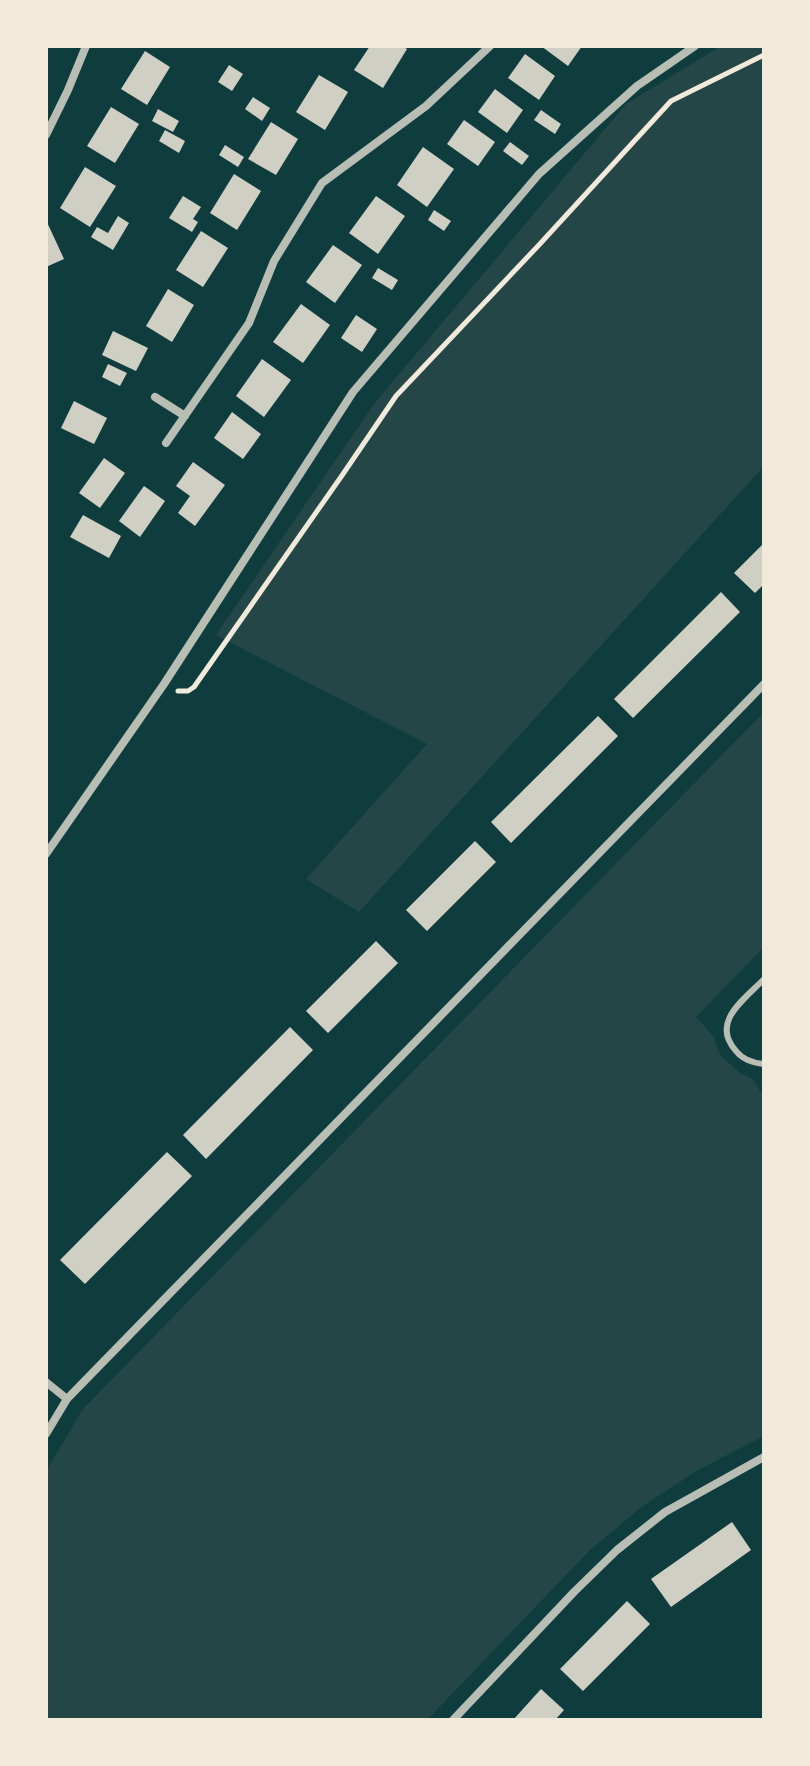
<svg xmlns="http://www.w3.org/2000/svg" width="810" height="1766" viewBox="0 0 810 1766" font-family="'Asap Condensed',sans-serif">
  <rect width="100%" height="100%" fill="#0f3d3e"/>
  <path fill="#244646" d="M721 46H764V466L359 912 306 879 427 744 216 635 374 404 626 104Z
    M764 712V947L696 1017 713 1036 721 1056 740 1073 753 1079 760 1091 764 1092V1436L698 1470 643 1506 590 1550 427 1720H46V1471L83 1409Z"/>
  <path fill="#cfcfc3" d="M370 46H402L407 49 383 88 354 70Z
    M541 46H582L568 66Z
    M145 51 170 67 147 105 121 89Z
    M525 54 555 76 539 100 508 78Z
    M229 65 243 74 232 91 218 82Z
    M319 75 348 92 325 130 296 112Z
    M495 89 523 110 507 133 478 112Z
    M253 97 270 108 262 121 245 109Z
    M111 107 139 124 115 163 87 146Z
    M158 109 179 121 173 132 152 121Z
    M541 110 561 124 555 134 534 120Z
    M464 120 495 142 478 166 447 144Z
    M271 122 298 139 276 175 248 159Z
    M165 130 185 141 179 153 159 141Z
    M510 142 529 156 522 165 503 151Z
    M225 145 244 157 238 167 219 155Z
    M423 147 454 169 427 207 397 185Z
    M85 167 116 186 90 227 60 208Z
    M234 174 261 191 237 230 210 213Z
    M183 196 201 207 193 219 198 222 192 232 169 218Z
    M376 196 405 216 378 254 349 233Z
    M434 210 451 221 444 231 428 220Z
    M118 216 129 223 113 250 91 237 97 227 108 233Z
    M46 220 64 259 46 267Z
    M201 231 228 248 203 287 176 270Z
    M333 245 362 265 335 303 306 282Z
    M378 268 398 280 392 290 372 278Z
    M168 289 194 305 172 342 146 326Z
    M301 304 330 325 303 363 273 342Z
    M356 315 377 329 362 352 341 338Z
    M113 331 148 348 136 371 102 355Z
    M262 359 291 380 264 417 236 396Z
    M108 364 127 373 120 386 102 377Z
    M74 401 107 418 94 444 61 428Z
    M232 412 261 434 243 459 214 438Z
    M104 458 125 473 100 508 79 493Z
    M193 462 225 485 195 526 178 513 190 496 176 486Z
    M144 486 165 501 140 537 119 521Z
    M83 515 121 536 109 558 70 537Z
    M764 543V584L755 593 734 573Z
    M721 592 740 612 633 718 614 699Z
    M598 716 618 736 511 843 491 822Z
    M475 841 496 862 427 931 406 910Z
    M376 941 398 963 328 1033 306 1011Z
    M290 1027 313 1050 206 1159 183 1135Z
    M167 1152 192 1176 85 1284 60 1260Z
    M732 1522 751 1550 671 1607 651 1579Z
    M627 1601 650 1624 583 1691 560 1669Z
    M541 1689 564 1710 555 1720H513Z"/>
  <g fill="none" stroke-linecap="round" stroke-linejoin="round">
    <path stroke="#f1e9da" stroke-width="5" d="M178 691H188L194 687 343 474 396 396 538 246 671 101 764 55"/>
    <path stroke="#b8beb3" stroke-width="6" d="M764 979C744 1000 710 1022 736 1051 743 1060 753 1063 764 1064"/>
    <path stroke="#b8beb3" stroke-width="8" d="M46 135 68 90 86 46
      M155 397 185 416
      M166 443 249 323 274 261 322 183 426 106 490 46
      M46 854 164 684 353 392 539 174 637 86 695 46
      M46 1382 67 1399
      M46 1434 67 1399 764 684
      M453 1720 574 1592 617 1550 665 1512 764 1457"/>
  </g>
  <rect width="810" height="1766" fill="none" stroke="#f1e9da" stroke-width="96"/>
</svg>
